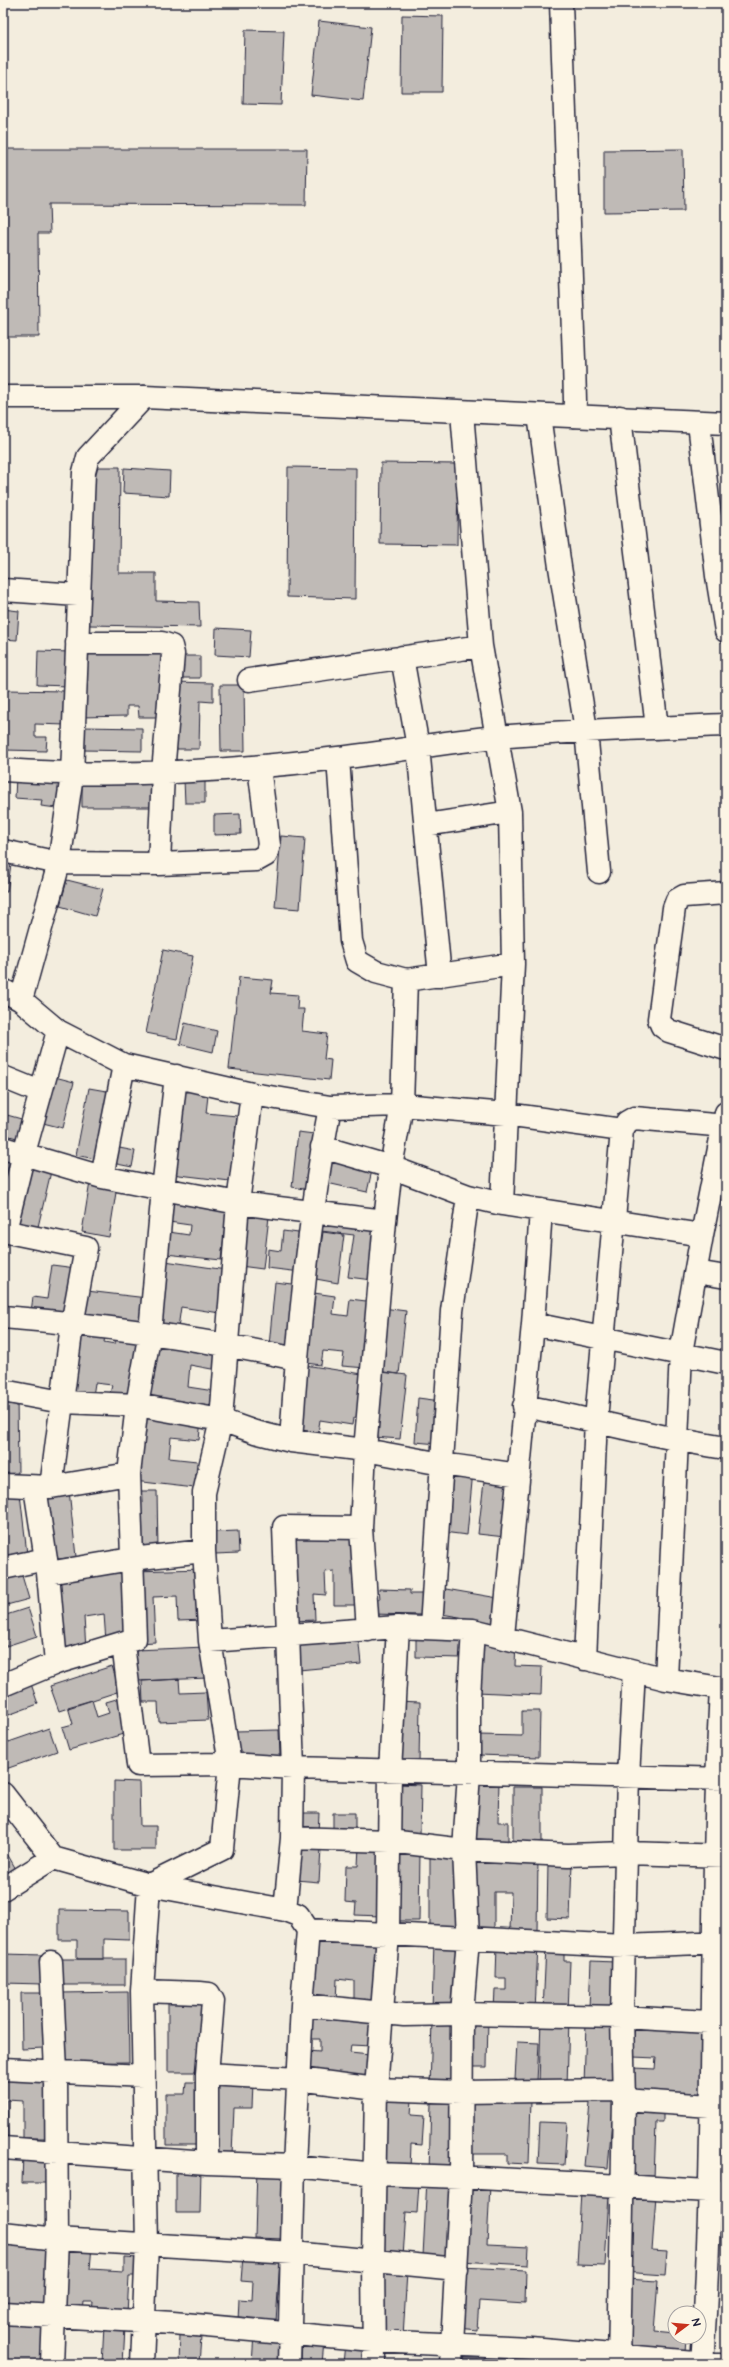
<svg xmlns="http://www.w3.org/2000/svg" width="729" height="2367" viewBox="0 0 729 2367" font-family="'Architects Daughter',sans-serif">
  <rect width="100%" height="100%" fill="#f3edde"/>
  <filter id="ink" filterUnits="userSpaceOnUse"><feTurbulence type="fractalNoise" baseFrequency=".025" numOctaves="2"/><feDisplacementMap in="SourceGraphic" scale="8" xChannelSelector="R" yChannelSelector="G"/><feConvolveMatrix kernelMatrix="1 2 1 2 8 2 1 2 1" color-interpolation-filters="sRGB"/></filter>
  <g filter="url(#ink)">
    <path fill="#bfbab6" stroke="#22223b" d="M402 15 443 16 442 92H401Z
      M319 21 371 27 363 101 311 95Z
      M245 30 284 31 281 105 243 104Z
      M3 149H307L306 205 49 204 50 233H38L39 337H3Z
      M683 149 684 211 604 212V150Z
      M381 463 458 464 457 545 380 544Z
      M91 467H120L119 573H156V601L199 602 200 627 89 625Z
      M288 467 356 468 355 599 287 597Z
      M124 468 170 471 169 496 123 493Z
      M3 609 19 611 17 640 3 639Z
      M216 628 251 630 249 657 215 655Z
      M38 651 70 652 69 686 37 685Z
      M163 652 164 717H139L138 706H127V716L81 717 80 653Z
      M176 656H200V678H176Z
      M174 682 213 683V702L200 701 199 749H174Z
      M220 685H244L245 751H221Z
      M6 690 66 691V725L35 724V737H47L46 751 5 750Z
      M83 727 142 728V751L83 750Z
      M16 776 59 779 57 808 41 806 42 800 15 798Z
      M82 779H152V807H82Z
      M184 780H205V803H185Z
      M240 814 241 834 214 835V815Z
      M281 836 305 838 300 909 275 907Z
      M3 863 11 864 7 892H3Z
      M67 880 103 889 95 916 60 906Z
      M163 950 193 956 177 1039 146 1033Z
      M239 977 273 980 271 993 298 995 297 1009H304L302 1031 327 1034 324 1059 331 1060 329 1080 229 1069Z
      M185 1023 217 1031 213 1052 180 1044Z
      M51 1076 74 1082 63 1128 39 1122Z
      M181 1084 209 1087 206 1113 237 1116 230 1181 171 1174Z
      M89 1088 112 1092 99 1160 76 1155Z
      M7 1115 25 1120 20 1139 3 1134Z
      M298 1132 322 1135 315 1191 292 1187Z
      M114 1147 135 1151 132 1167 112 1163Z
      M26 1156 53 1163 37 1231 10 1225Z
      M333 1157 373 1166 367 1192 327 1183Z
      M90 1182 117 1186 109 1237 82 1232Z
      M173 1197 228 1204 221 1260 166 1254 169 1232 189 1235 190 1225 169 1222Z
      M247 1206 270 1208 263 1269 240 1266Z
      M324 1214 380 1222 372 1280 348 1277 354 1235 321 1231Z
      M283 1231 306 1234 301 1272 267 1268 268 1249 281 1251Z
      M323 1232 344 1235 338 1283 316 1279Z
      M165 1261 226 1270 220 1313 181 1307 177 1335 155 1332Z
      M52 1265 76 1268 71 1317 31 1312 33 1297 47 1299Z
      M275 1282 300 1285 294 1349 269 1346Z
      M87 1291 147 1298 145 1323 84 1316Z
      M314 1293 335 1296 333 1314 348 1316 350 1299 374 1302 366 1368 342 1366 344 1353 323 1351 321 1365 306 1363Z
      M383 1308 406 1311 399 1374 376 1371Z
      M79 1328 106 1331 104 1342 115 1344 116 1332 141 1336 132 1401 109 1398 112 1385 95 1383 93 1396 70 1393Z
      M154 1337 220 1346 217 1370 190 1365 188 1387 214 1391 211 1409 145 1400Z
      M305 1365 369 1375 363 1420 353 1418 352 1425 320 1420 318 1433 296 1430Z
      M381 1372 407 1375 400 1439 374 1437Z
      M3 1398H17L18 1473 3 1474Z
      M418 1398 441 1401 438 1444 415 1442Z
      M141 1412 201 1419 199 1440 171 1437 169 1458 197 1461 195 1488 134 1481Z
      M448 1469 473 1471 467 1535 443 1532Z
      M485 1473 512 1476 505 1537 478 1534Z
      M69 1490 76 1557 51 1560 44 1492Z
      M133 1491H157L158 1550H133Z
      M20 1494 27 1554 3 1557V1496Z
      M238 1531 239 1553 215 1554 214 1532Z
      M353 1531 355 1605H334V1571L325 1572 326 1595 314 1594 315 1620 292 1621 290 1532Z
      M122 1567 128 1638 106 1642 104 1614 84 1617 86 1650 63 1655 55 1578Z
      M20 1569 29 1599 3 1606V1573Z
      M202 1569 204 1620 178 1621 177 1596 153 1597 155 1642 138 1643 135 1571Z
      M440 1588 498 1598 494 1623 436 1613Z
      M379 1589 410 1590V1594H424V1615L368 1614 369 1599H380Z
      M28 1608 37 1636 3 1647V1616Z
      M416 1630 464 1631 463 1658 416 1657Z
      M358 1635 361 1664 299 1670 296 1641Z
      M479 1639 516 1641 515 1666 542 1667 541 1695 477 1692Z
      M205 1647 207 1678 138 1681 136 1650Z
      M3 1662 9 1680 3 1682Z
      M112 1666 120 1691 59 1711 50 1686Z
      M179 1679 180 1693 206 1692 208 1720 159 1722 158 1702H143L142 1681Z
      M30 1681 38 1704 3 1717V1691Z
      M120 1698 130 1732 69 1750 62 1727 73 1724 68 1707 92 1700 97 1717 109 1713 106 1702Z
      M397 1701 420 1702 419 1764 396 1763Z
      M522 1711H540L539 1757 478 1755V1735L522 1736Z
      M49 1728 57 1751 3 1770V1744Z
      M279 1730 280 1756 236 1757 235 1731Z
      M473 1779 499 1780 498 1822H508V1845L471 1844Z
      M114 1781 139 1782 140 1826H156V1850H114Z
      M398 1784 421 1785 420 1835 396 1834Z
      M513 1787H542V1842H513Z
      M298 1813H319L318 1833 298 1832Z
      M333 1813H355V1834H333Z
      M359 1846 383 1847 381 1916 355 1915 356 1903 345 1902 346 1866H358Z
      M298 1848 321 1849 319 1882 296 1880Z
      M5 1850 17 1871 3 1879V1852Z
      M395 1850H420L419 1921H393Z
      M430 1853H457V1927L430 1926Z
      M472 1859H538L537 1932H510L511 1892H494V1935L472 1934Z
      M548 1862 572 1863 570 1919 547 1918Z
      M59 1910 129 1911V1940L104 1939V1959H77V1940H59Z
      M313 1938 380 1941 378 2002 354 2001V1981L337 1979 336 2002 311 2001Z
      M434 1941H460L458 2011 432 2010Z
      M497 1943 538 1945 535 2011 494 2009 495 1990H506V1978H496Z
      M546 1947 564 1948V1961H570L568 2012 543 2011Z
      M3 1954 43 1955V1984L3 1983Z
      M62 1959H125V1985H62Z
      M591 1961 615 1962 613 2010 589 2008Z
      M128 1992 129 2062 61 2063 60 1993Z
      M21 1993H43L44 2048 22 2049Z
      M168 1997H203L204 2072H168Z
      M307 2009 373 2013 371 2046 351 2045 350 2053 370 2055 369 2079 306 2076 307 2051 320 2052V2039H306Z
      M467 2016 488 2017 487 2067H466Z
      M541 2018 569 2019 567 2086 539 2085Z
      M432 2020 458 2021 456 2090 430 2089Z
      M635 2022 709 2025 705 2098 632 2094 633 2068 655 2069 656 2058 633 2057Z
      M586 2023 614 2025 612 2087 584 2086Z
      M517 2042 539 2043 537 2081 515 2080Z
      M49 2076 50 2138H23V2101L7 2100 8 2137 3 2138V2077Z
      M211 2080 253 2082 252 2108H234L232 2155 208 2154Z
      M186 2082H204V2145H166V2094H185Z
      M591 2093 614 2095 608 2168 584 2166Z
      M387 2098 412 2099 411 2115 424 2116 422 2145 411 2144 410 2169 384 2168Z
      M468 2100 531 2101 529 2164 507 2163V2154H467Z
      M431 2103H457L455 2172H429Z
      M629 2107 663 2108V2122H656L654 2179 627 2178Z
      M540 2122 567 2123 564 2165 538 2164Z
      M23 2153 47 2154 46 2183H22Z
      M257 2168 288 2169 285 2239 255 2238Z
      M176 2169H201L200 2213H176Z
      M427 2179 455 2181 451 2258 423 2256Z
      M385 2180 419 2183 417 2213 406 2212 403 2257 379 2255Z
      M466 2184 490 2185 487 2245 529 2247 528 2265 461 2261Z
      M581 2191 609 2193 605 2266 577 2265Z
      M628 2193 656 2195 652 2251 667 2252 665 2275 623 2272Z
      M3 2240 48 2242 44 2310 3 2308Z
      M65 2245 92 2246 90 2269 124 2271V2257L138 2258 137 2276H129L127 2314 92 2312 93 2302H84L83 2312 62 2311Z
      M243 2256 280 2259 276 2323 238 2321 239 2299 252 2300 253 2282 241 2281Z
      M461 2267 526 2270 525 2304 479 2301 477 2330 458 2328Z
      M382 2270 407 2272 403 2336 379 2334Z
      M626 2279 658 2281 654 2331 675 2333V2337H687L686 2352 621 2347Z
      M3 2321 48 2323 47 2364H3Z
      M104 2326 125 2327 123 2364H102Z
      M254 2334 282 2335 281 2364H252Z
      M180 2335 201 2337 199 2364H179Z
      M302 2340 324 2341 322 2364H301Z
      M345 2343 368 2344V2364H343Z
      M461 2350 485 2352V2364H461Z
      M534 2351 558 2353 557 2364H534Z"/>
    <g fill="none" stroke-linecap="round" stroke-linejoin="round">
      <g stroke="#22223b" stroke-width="25">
        <path id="minor" d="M561 3 574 360 575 401 574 416
          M462 412 481 646 510 812 513 964 502 1204
          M539 415 560 567 586 730 599 872
          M620 417 657 728
          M699 423 717 576 726 631
          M3 590 78 595
          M77 643H162L171 646 173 654 163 773 159 864
          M402 657 418 747 440 976
          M249 680 481 646
          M338 758 351 941 357 961 376 972 406 980
          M3 770C115 778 226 772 338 758 391 752 443 742 497 737 573 730 649 728 726 725
          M426 825 510 812
          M3 851 59 863 159 864 257 860 266 855 269 845 259 767
          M726 893 684 896 677 900 674 908 659 1019 662 1026 669 1031 726 1049
          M3 990 21 1000 58 1031 124 1065 252 1094 330 1107
          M21 1000 59 863 72 775 84 472 88 457 144 397
          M3 1077 40 1092
          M322 1147 391 1167 468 1196 502 1204 702 1235 681 1353 666 1679
          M3 1148 102 1177 163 1189 238 1203 385 1221
          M102 1177 124 1065
          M3 1231 86 1248 72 1325 51 1487
          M5 1231 24 1153 58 1031
          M702 1235 726 1113
          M696 1272 726 1277
          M3 1317C101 1325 200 1338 296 1359
          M533 1324 726 1363
          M3 1391 62 1402 137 1405 221 1420 255 1432 291 1441 365 1450 442 1464 519 1475
          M524 1406C591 1419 658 1438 726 1448
          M291 1441C298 1329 309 1217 330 1107L402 1105 506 1114 622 1130
          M3 1485 51 1487 129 1474
          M35 1487 48 1573 56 1663
          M3 1568 46 1559
          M48 1573 131 1559 204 1551
          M431 1627 452 1311 468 1196
          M368 1630 361 1528 365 1450 385 1221 391 1167 402 1105 406 980 513 964
          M503 1636 533 1324 541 1210
          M210 1641 398 1627 473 1630 666 1679 726 1689
          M123 1644 138 1765 230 1764 293 1768 726 1779
          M585 1659 596 1420 622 1130 627 1122 634 1118 726 1126
          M3 1685 56 1663 135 1639 129 1474 137 1405 150 1332 163 1189 176 1076
          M3 1794 53 1858 149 1885 285 1910 298 1915 308 1930 302 2005 294 2166 289 2364
          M292 1838 390 1841 464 1850 568 1855 627 1853 726 1856
          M3 1889 53 1858
          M285 1910 292 1838 293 1768 284 1527 361 1528
          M308 1930 624 1946 726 1942
          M142 1991 200 1993 209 1994 213 2001 207 2074V2163
          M302 2005 404 2015 462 2014 622 2017 726 2023
          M3 2069 143 2076
          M207 2074 299 2079 376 2089 461 2092 623 2090
          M624 2100 725 2107
          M3 2148 207 2163 294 2166 376 2174 461 2177 726 2192
          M3 2233 57 2239 56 2071 51 1962
          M3 2313 173 2323 373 2341 530 2348 719 2364
          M52 2364 57 2239 293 2253 457 2269
          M142 2364 147 2244 142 1991 149 1885 222 1849 230 1764 210 1641 204 1551V1493L221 1420 238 1203 252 1094
          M374 2364 373 2261 376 2089 388 1934 390 1771 398 1627
          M451 2364 461 2177 462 2014 468 1938 464 1850 469 1773V1696L473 1630
          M619 2364 624 2100 622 2017 628 1776 634 1671
          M702 2364C717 2139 709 1914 721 1689"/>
      </g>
      <g stroke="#22223b" stroke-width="25">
        <path id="tertiary" d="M3 397H144L726 423"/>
      </g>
      <use href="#minor" stroke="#fcf5e5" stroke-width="22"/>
      <use href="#tertiary" stroke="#fcf5e5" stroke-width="22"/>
    </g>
  </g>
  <rect width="729" height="2367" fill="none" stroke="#fcf5e5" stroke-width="16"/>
  <rect x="8" y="8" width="713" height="2351" fill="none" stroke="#22223b" stroke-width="1.5" filter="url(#ink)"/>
  <g transform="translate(687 2325) rotate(74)"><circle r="19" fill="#fcf5e5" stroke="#a5a1a1"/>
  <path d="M0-3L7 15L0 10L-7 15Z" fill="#c8321e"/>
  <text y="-6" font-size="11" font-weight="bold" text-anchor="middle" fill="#22223b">N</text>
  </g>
</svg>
